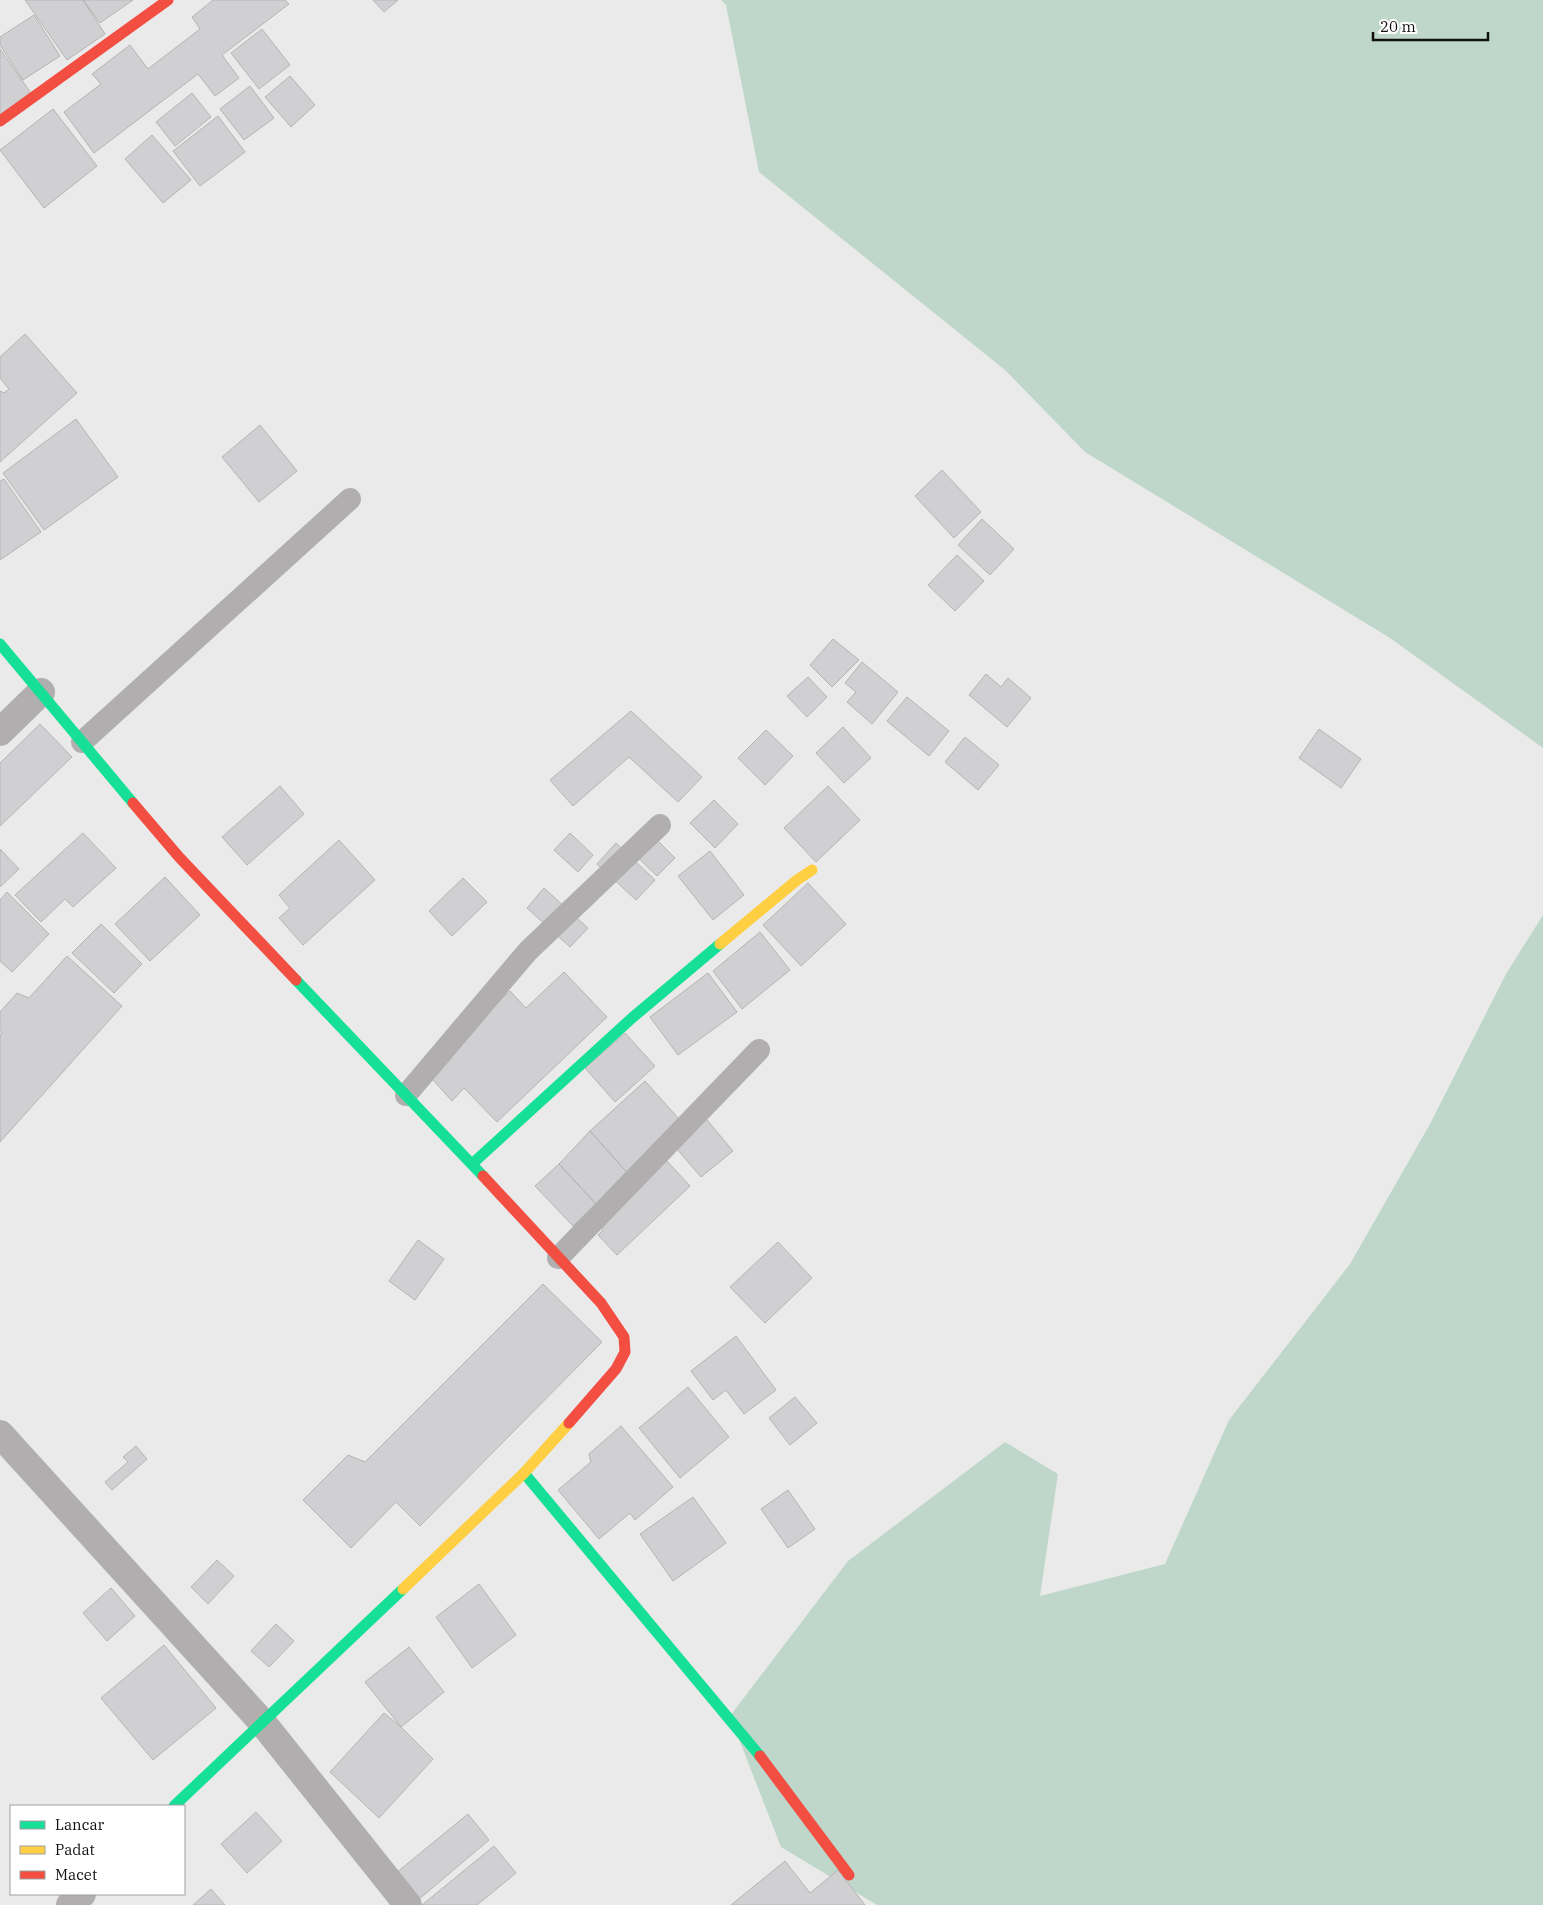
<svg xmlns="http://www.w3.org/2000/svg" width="1543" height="1905" viewBox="0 0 1543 1905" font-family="'IBM Plex Serif',serif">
  <rect width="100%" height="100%" fill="#ebeaeb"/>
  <path fill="#bfd7cb" d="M721 0H1543V748L1390 638 1085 452 1005 370 759 172 726 5Z
    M1543 915V1905H877L781 1847 730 1716 848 1561 1005 1442 1058 1474 1040 1596 1165 1564 1229 1420 1350 1264 1430 1124 1506 974Z"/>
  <path fill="#d0d0d2" stroke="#b5b4b5" d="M25 0H83L105 34 67 60Z
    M83 0H133L100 23Z
    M213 0H285L289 4 222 55 239 78 215 96 198 74 94 153 64 112 101 84 92 74 130 45 148 69 200 29 192 17Z
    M373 0H398L384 12Z
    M34 15 60 56 23 80 0 45V37Z
    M262 29 290 65 259 89 231 53Z
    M0 49 33 96 0 120Z
    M290 76 315 105 291 127 265 97Z
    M250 86 274 118 244 140 220 109Z
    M192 93 211 117 175 146 156 122Z
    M53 109 97 166 44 208 0 150Z
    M218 116 245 152 200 186 173 151Z
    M152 135 191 180 163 203 125 159Z
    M25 334 77 393 0 462V391L4 393 9 389 0 378V357Z
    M76 419 118 477 44 530 3 473Z
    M260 425 297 471 259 502 222 457Z
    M942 470 981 512 954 538 915 496Z
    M4 479 41 532 0 560V481Z
    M982 519 1014 549 990 575 958 545Z
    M957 555 984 581 955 611 928 585Z
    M833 639 859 660 832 687 810 665Z
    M862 662 898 692 872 724 847 702 856 692 845 683Z
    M986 674 1001 687 1008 678 1031 698 1007 727 969 695Z
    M808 677 827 697 807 717 787 696Z
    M907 697 949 731 929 756 887 721Z
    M631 711 702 777 678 802 629 757 573 806 550 780Z
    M40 724 72 757 0 826V763Z
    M843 727 871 758 844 783 816 753Z
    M1319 729 1361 759 1341 788 1299 758Z
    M766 730 793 756 765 785 738 758Z
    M965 737 999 765 978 790 945 762Z
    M280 786 304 814 247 865 222 837Z
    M828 786 860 820 816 862 784 828Z
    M714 800 738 824 715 848 690 823Z
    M648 831 675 858 657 876 630 850Z
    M83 833 116 868 73 907 65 899 41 922 15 895Z
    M570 833 593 855 578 872 554 850Z
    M339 840 375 880 303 945 279 918 290 908 279 895Z
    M616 843 655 880 636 900 597 864Z
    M0 849 19 869 0 887Z
    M710 851 744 895 713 920 678 876Z
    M165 877 200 915 150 961 115 924Z
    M463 878 487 902 452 936 429 911Z
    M808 883 846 924 801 966 763 925Z
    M544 888 588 928 570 947 527 908Z
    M7 892 49 934 12 972 0 961V900Z
    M101 924 142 964 114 993 72 953Z
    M760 932 790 970 742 1009 713 971Z
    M67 956 122 1006 0 1142V1035L2 1032 0 1030V1012L17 993 29 998Z
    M564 972 607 1017 497 1122 464 1088 452 1101 425 1071 510 991 526 1008Z
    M708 973 737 1012 678 1055 650 1017Z
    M625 1033 655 1066 615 1102 585 1068Z
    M645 1081 686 1127 631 1177 590 1131Z
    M702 1114 733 1151 701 1177 670 1141Z
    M590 1131 631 1177 596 1204 559 1164Z
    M664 1158 690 1186 617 1255 598 1235 603 1230 587 1213Z
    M559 1164 596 1204 573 1226 535 1186Z
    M418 1240 444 1259 415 1300 389 1281Z
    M778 1242 812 1278 765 1323 730 1287Z
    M543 1284 602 1342 420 1526 396 1502 351 1548 303 1500 348 1455 365 1462Z
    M736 1336 776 1390 744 1414 726 1390 713 1400 691 1371Z
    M688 1387 729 1437 680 1478 639 1428Z
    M795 1397 817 1423 790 1445 769 1418Z
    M621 1426 673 1487 635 1520 630 1513 599 1539 558 1490 591 1462 589 1454Z
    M136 1446 147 1459 112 1490 105 1482 128 1462 123 1457Z
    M788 1490 815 1529 788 1548 761 1509Z
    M693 1497 726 1543 673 1581 640 1534Z
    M217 1560 234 1576 208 1604 191 1587Z
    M479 1584 516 1635 472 1668 436 1617Z
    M111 1588 135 1616 107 1641 83 1613Z
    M276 1624 294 1641 269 1667 251 1651Z
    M164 1645 216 1708 153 1760 101 1698Z
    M409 1647 444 1692 401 1727 365 1682Z
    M384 1713 401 1727 433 1759 379 1818 330 1772Z
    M256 1812 282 1841 247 1873 221 1844Z
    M468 1814 489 1840 418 1900 396 1873Z
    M494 1846 516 1873 477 1905H422Z
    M785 1861 810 1893 838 1870 865 1905H731Z
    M211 1889 225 1905H193Z"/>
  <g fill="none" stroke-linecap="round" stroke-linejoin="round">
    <path stroke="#b0aeaf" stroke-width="22" d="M82 742 350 499
      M406 1095 528 951 660 825
      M558 1258 759 1050"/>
    <path stroke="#b0aeaf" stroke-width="28" d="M0 732 41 692
      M0 1434 262 1722 408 1905
      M70 1905 82 1894"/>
    <path stroke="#16e098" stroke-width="11" d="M0 644 133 803
      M296 980 483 1176
      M472 1164 632 1018 720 944
      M524 1473 760 1756
      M174 1806 403 1589"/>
    <path stroke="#ffcf43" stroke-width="11" d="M720 944 797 880 812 870
      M403 1589 524 1473 569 1423"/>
    <path stroke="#f24e42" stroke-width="11" d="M0 121 168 0
      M133 803 179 857 296 980
      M483 1176 601 1303 624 1337 625 1352 616 1369 569 1423
      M760 1756 849 1875"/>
  </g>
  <rect x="10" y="1805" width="175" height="90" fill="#ffffff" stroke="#a09fa0"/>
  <rect x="20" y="1821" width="25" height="8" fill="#16e098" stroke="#a09fa0"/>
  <text x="55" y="1830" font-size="15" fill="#111011">Lancar</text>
  <rect x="20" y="1846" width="25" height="8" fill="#ffcf43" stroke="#a09fa0"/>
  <text x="55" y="1855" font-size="15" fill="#111011">Padat</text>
  <rect x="20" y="1871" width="25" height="8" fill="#f24e42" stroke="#a09fa0"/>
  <text x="55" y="1880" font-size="15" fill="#111011">Macet</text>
  <path d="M1373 32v8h115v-8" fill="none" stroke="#111011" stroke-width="2.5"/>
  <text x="1380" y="32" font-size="15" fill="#111011" stroke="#ffffff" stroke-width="4" paint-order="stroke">20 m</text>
</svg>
